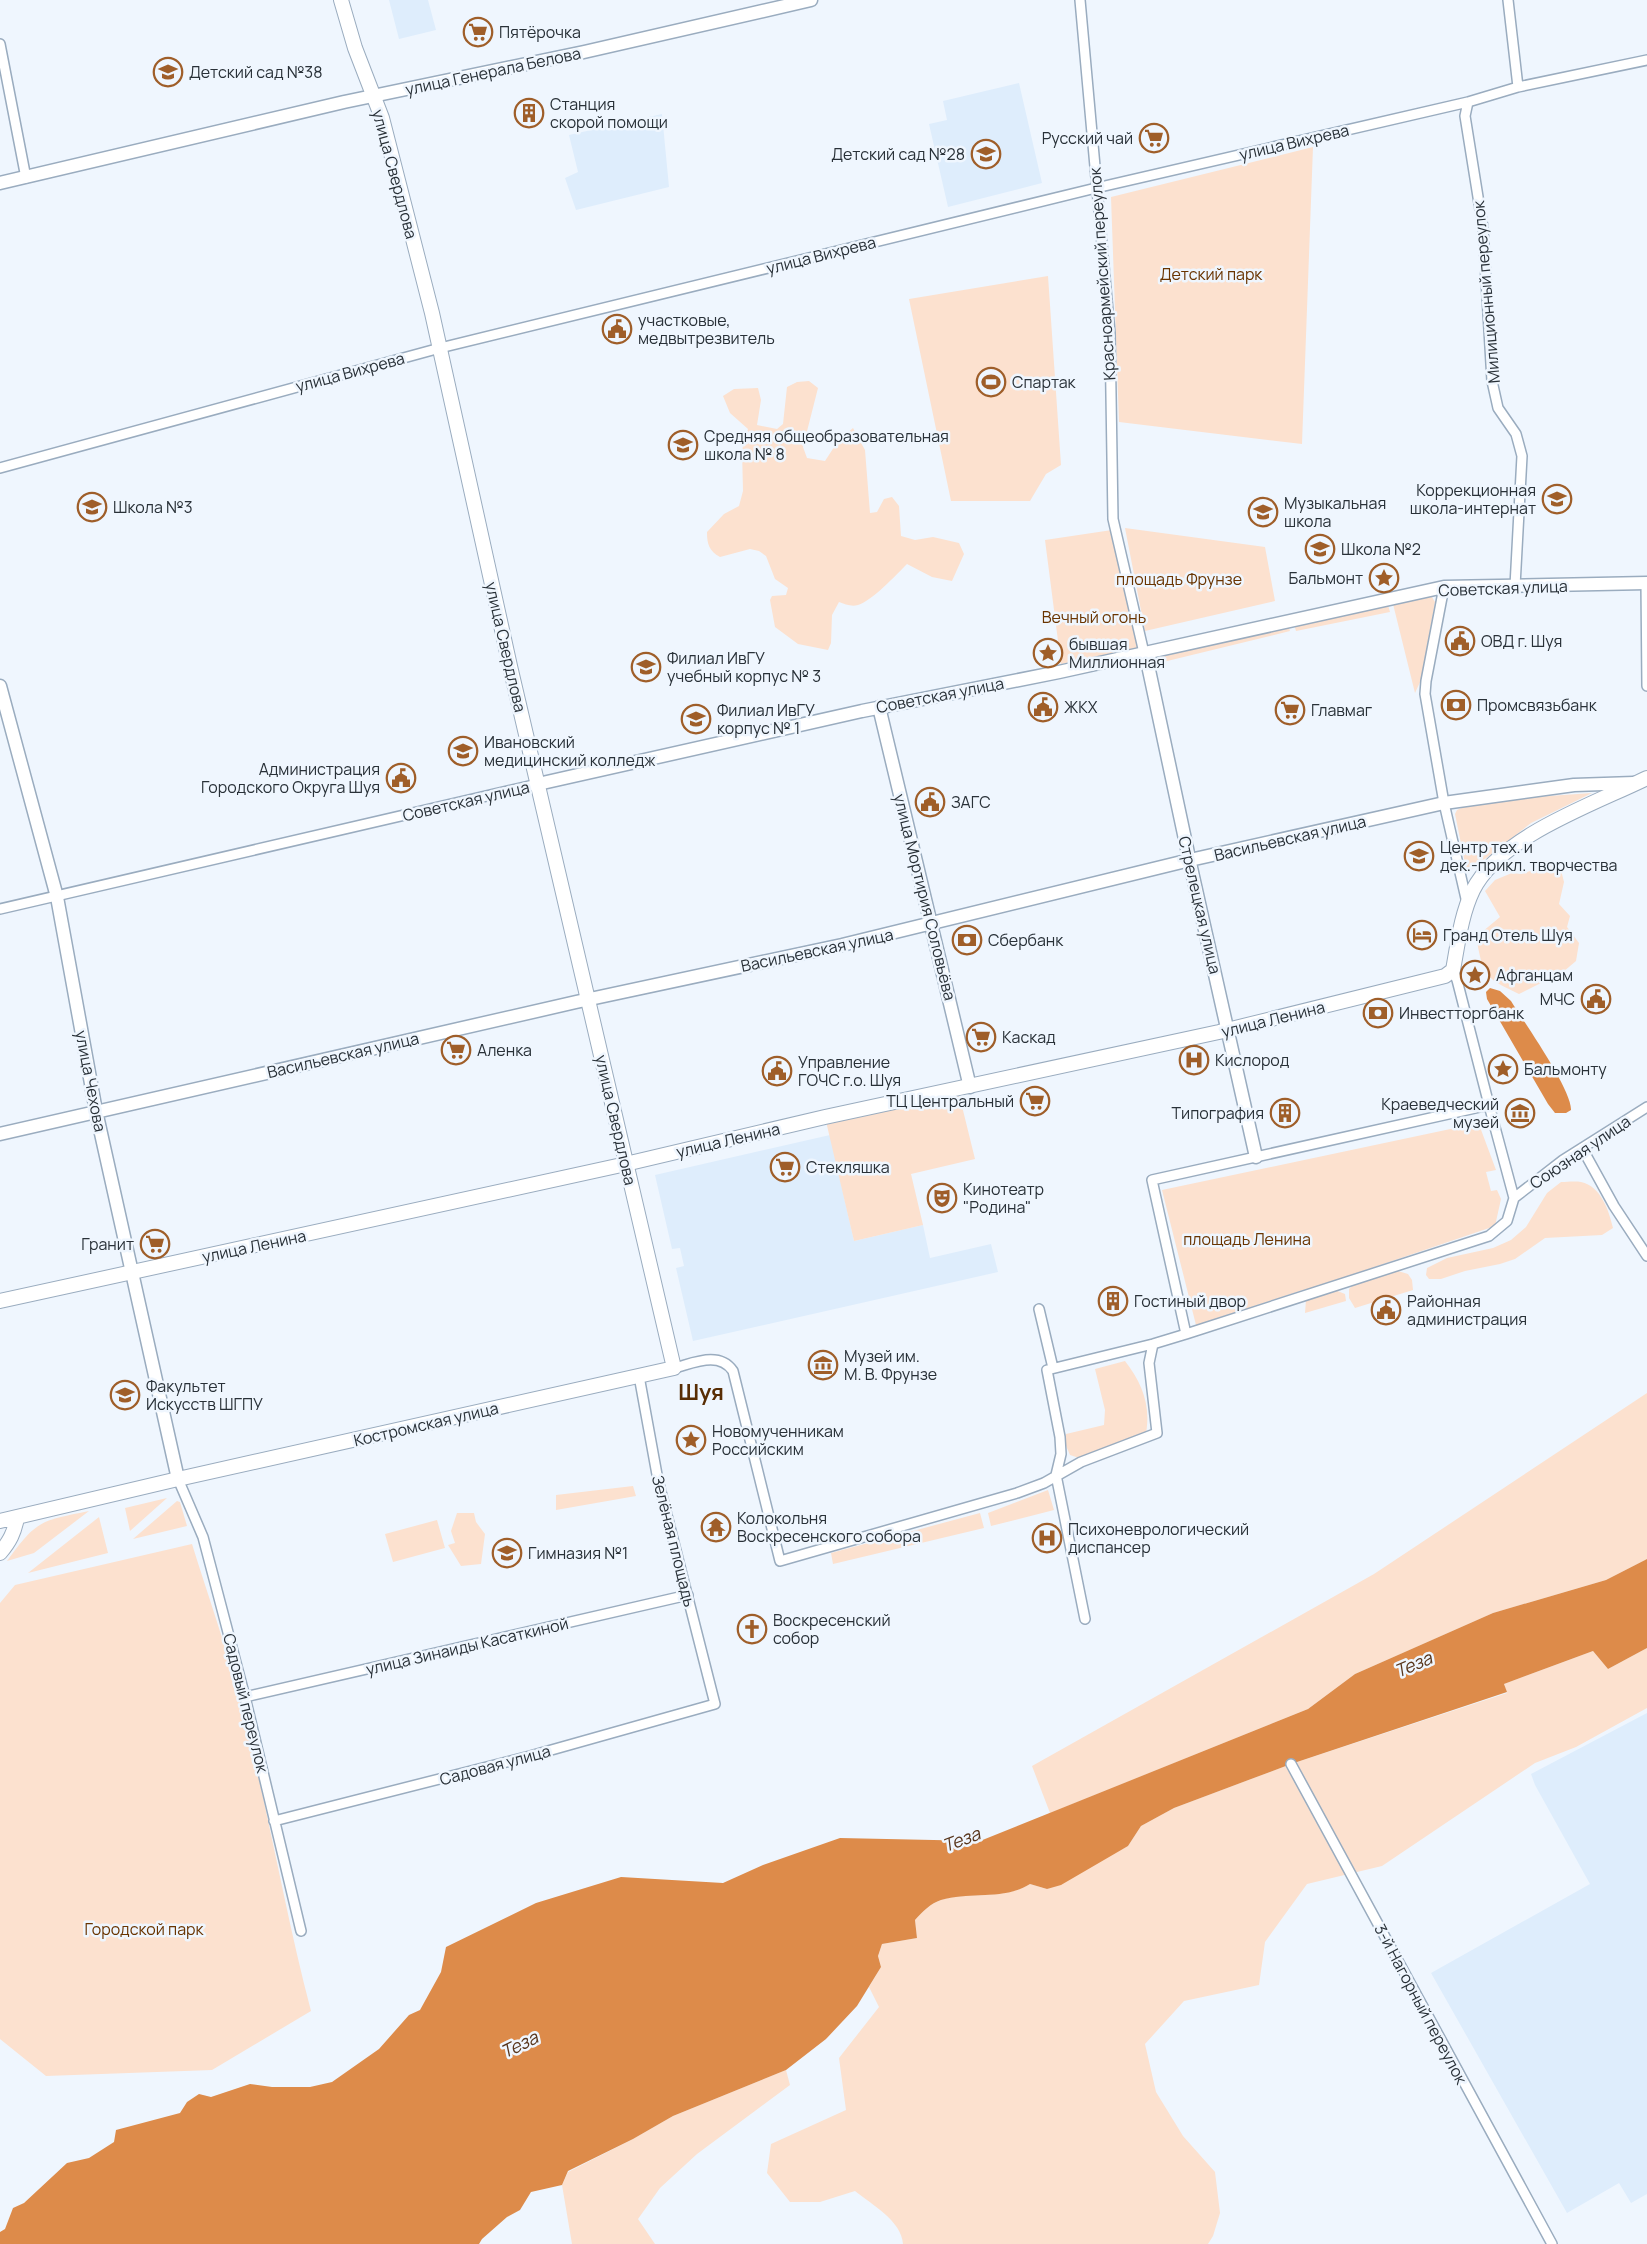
<svg xmlns="http://www.w3.org/2000/svg" width="1647" height="2244" viewBox="0 0 1647 2244" font-family="Manrope,sans-serif">
  <rect width="100%" height="100%" fill="#eff6fe"/>
  <path fill="#deedfc" d="M389 0H428L436 30 399 39Z
    M1019 83 1042 183 948 207 929 124 947 120 943 101Z
    M662 114 669 187 576 210 565 178 578 172 569 135Z
    M830 1135 854 1241 923 1225 930 1258 991 1244 998 1272 693 1341 676 1268 684 1266 680 1248 672 1249 655 1175Z
    M1647 1713V2194L1631 2203 1619 2183 1567 2213 1431 1973 1590 1884 1535 1785 1531 1774Z"/>
  <path fill="#fce1cf" d="M1313 147 1302 444 1119 422 1111 197Z
    M1048 276 1061 465 1046 474 1030 501H951L909 299Z
    M809 381 818 388 803 447 807 458 825 461 838 441 853 428 865 450 870 513 877 512 884 499 892 497 899 506 901 536 915 540 933 537 959 543 964 554 952 581 932 577 907 564C897 574 872 601 858 605 851 607 845 604 839 602L832 615 831 643 828 650 798 644 775 627 770 600 772 596 786 595 788 588 775 579 766 556 759 551 750 549 720 557C709 551 707 544 707 532L724 514 739 506 743 491 742 450 748 429 730 413 723 396 734 389 758 388 761 400 757 425 777 429 783 424 787 387 797 382Z
    M1125 528 1265 547 1275 601 1145 631Z
    M1112 530 1141 647 1061 664 1045 540Z
    M1432 597 1435 602 1421 680 1415 693 1393 604Z
    M1388 605 1390 612 1296 631 1294 624Z
    M1288 625 1290 631 1159 663V654Z
    M1592 793 1531 823 1467 873 1455 814 1457 810 1477 801Z
    M1552 864 1560 866 1564 882 1559 904 1570 916 1567 927 1579 943 1576 961 1563 972 1519 994C1482 976 1484 976 1476 937L1500 917 1485 891 1495 880 1512 873 1521 874Z
    M958 1090 975 1159 911 1174 923 1225 854 1241 825 1117Z
    M1474 1124 1475 1128 1480 1127 1496 1170 1486 1172 1491 1191 1497 1190 1501 1199 1495 1226 1304 1291 1303 1290 1196 1325 1162 1190Z
    M1561 1182C1567 1182 1575 1181 1581 1182 1601 1186 1609 1211 1613 1228L1602 1235 1545 1238 1515 1259 1500 1264 1465 1271 1441 1279H1429L1426 1275 1427 1268 1447 1258 1493 1248 1511 1240 1526 1227 1547 1193Z
    M1398 1271 1408 1274 1412 1280 1413 1290 1355 1308 1349 1298V1289L1354 1284Z
    M1335 1290 1345 1294 1346 1301 1305 1313 1306 1300Z
    M1125 1361C1143 1384 1152 1408 1145 1438L1079 1458 1070 1455 1064 1441 1066 1434 1104 1425 1105 1410 1095 1369Z
    M1647 1393V1559L1606 1580 1493 1613 1355 1674 1308 1709 1050 1813 1032 1766 1374 1574Z
    M633 1486 636 1496 556 1510V1495Z
    M1048 1490 1054 1510 991 1526 988 1513Z
    M167 1498 130 1531 125 1508Z
    M177 1501 180 1502 187 1526 133 1539Z
    M89 1511 34 1553 7 1561C37 1520 40 1521 89 1511Z
    M457 1513H474L476 1522 485 1534 481 1564 461 1566 448 1545 455 1543 451 1531Z
    M980 1513 984 1528 833 1564 831 1553Z
    M99 1517 108 1553 28 1573Z
    M437 1520 445 1548 393 1562 385 1534Z
    M192 1544C208 1596 227 1648 240 1701 267 1803 284 1908 311 2011L212 2070 46 2076 0 2039V1603L15 1585Z
    M1647 1648V1708L1576 1747 1535 1763 1382 1866 1307 1884 1265 1942 1259 1985 1184 2001 1145 2044 1156 2092 1183 2136 1215 2172 1220 2213 1213 2236 1208 2244H903C902 2221 871 2204 855 2191L820 2202H790L767 2173 771 2144 846 2110 839 2058 879 2007 869 1987 881 1967 878 1956 882 1944 917 1938 915 1920C922 1912 931 1903 941 1900 972 1891 1001 1901 1030 1884L1047 1889 1128 1846 1141 1826 1174 1808 1291 1764 1507 1693 1504 1684 1593 1651 1608 1669Z
    M786 2070 790 2085 697 2154 660 2188 638 2219 655 2244H572L562 2185 568 2172 633 2139 673 2116Z"/>
  <path fill="#dd8b4a" d="M1490 988 1500 991 1511 1001C1524 1022 1572 1090 1571 1110L1566 1113H1555L1548 1104 1487 999 1486 992Z
    M1647 1559V1648L1608 1669 1593 1651 1504 1684 1507 1692 1291 1764 1174 1808 1141 1826 1128 1846 1061 1885 1047 1889 1030 1884C1002 1901 972 1891 941 1900 931 1903 922 1912 915 1920L917 1938 882 1944 878 1956 881 1967 857 2006 826 2039 786 2070 673 2116 633 2139 568 2171 562 2185 531 2192 520 2210 507 2217 482 2239 479 2244H0V2232L5 2229 13 2208 24 2203 67 2163 89 2158 114 2142 116 2130 180 2113 187 2102 199 2094 211 2097 250 2084 272 2087H310L332 2082 379 2049 409 2015 420 2010 441 1972 446 1947 536 1903 621 1877 723 1883 763 1865 840 1838 980 1841 1308 1709 1355 1674 1493 1613 1606 1580Z"/>
  <g fill="none" stroke-linecap="round" stroke-linejoin="round">
    <g stroke="#9aacbf" stroke-width="12">
      <path id="minor" d="M1080 0 1110 333 1113 519 1144 653
        M1508 0 1518 87
        M0 44 26 178
        M1468 102 1465 116 1483 228 1492 381 1498 408 1516 434 1522 456 1515 586
        M0 468 440 348 1096 188 1468 102 1518 87 1647 60
        M1646 583 1647 686
        M1444 587 1426 681 1425 694 1444 803 1467 903
        M0 909 538 784
        M1453 970 1457 980 1489 1105
        M1489 1105 1514 1198 1507 1221 1489 1236 1186 1334 1152 1180Z
        M1582 1148 1614 1206 1647 1256
        M1514 1198 1563 1160 1647 1107
        M1039 1309 1053 1368
        M674 1368C694 1363 719 1351 733 1371L780 1561 1017 1493 1044 1483 1081 1462 1157 1433 1149 1363 1153 1344
        M178 1479 203 1537 245 1697 301 1931
        M1085 1619 1056 1475 1061 1454 1060 1437 1047 1370 1153 1344 1186 1334
        M245 1697 688 1595
        M1291 1764 1552 2244
        M274 1821 530 1756 715 1704 658 1480 639 1376"/>
    </g>
    <g stroke="#9aacbf" stroke-width="15">
      <path id="tertiary" d="M0 183 344 102 584 52 811 0
        M1144 653 1149 670 1192 872 1256 1157
        M0 686 57 897 96 1111 178 1479
        M879 707 970 1087
        M538 784 862 711 1059 672 1444 587 1647 583
        M0 1134 576 1002 842 945 1190 860 1444 803 1574 785 1634 783"/>
    </g>
    <g stroke="#9aacbf" stroke-width="16">
      <path id="secondary" d="M0 1301 617 1166 825 1117 1219 1032 1445 976 1453 970C1458 943 1461 915 1473 890 1500 836 1594 804 1647 778
        M0 1521 178 1479 674 1368 510 666 432 313 382 118 355 48 341 0
        M0 1553C10 1541 14 1533 17 1518"/>
    </g>
    <use href="#minor" stroke="#fff" stroke-width="9"/>
    <use href="#tertiary" stroke="#fff" stroke-width="12"/>
    <use href="#secondary" stroke="#fff" stroke-width="14"/>
  </g>
  <defs>
    <g id="supermarket-ring" transform="scale(1.5)"><circle r="9.5" fill="#eff6fe" stroke="#9f5e29" stroke-width="1.5"/><path d="M-6-5.5h2.5l.6 2H6L4.5 2H-2.5L-4.4-4H-6ZM-1.5 3.2a1.3 1.3 0 1 0 .1 0ZM3 3.2a1.3 1.3 0 1 0 .1 0Z" fill="#9f5e29"/></g>
    <g id="school-ring" transform="scale(1.5)"><circle r="9.5" fill="#eff6fe" stroke="#9f5e29" stroke-width="1.5"/><path d="M0-5L7-2L0 1L-7-2ZM-4 1L0 2.5L4 1V4Q0 6-4 4Z" fill="#9f5e29"/></g>
    <g id="building-ring" transform="scale(1.5)"><circle r="9.5" fill="#eff6fe" stroke="#9f5e29" stroke-width="1.5"/><path d="M-4-6H4V6H1V3H-1V6H-4ZM-2.5-4.3h1.7v1.8h-1.7ZM.8-4.3h1.7v1.8H.8ZM-2.5-1h1.7V.8h-1.7ZM.8-1h1.7V.8H.8Z" fill="#9f5e29"/></g>
    <g id="civic-ring" transform="scale(1.5)"><circle r="9.5" fill="#eff6fe" stroke="#9f5e29" stroke-width="1.5"/><path d="M-.6-6.5H3V-4.5H.6V-3L4-1V1h2V6H-6V1h2V-1L-.6-3ZM-1.2 2.5V6h2.4V2.5Z" fill="#9f5e29"/></g>
    <g id="stadium-ring" transform="scale(1.5)"><circle r="9.5" fill="#eff6fe" stroke="#9f5e29" stroke-width="1.5"/><path d="M0-5a6.5 5 0 1 0 0 10a6.5 5 0 1 0 0-10ZM-3.5-1.8h7v3.6h-7Z" fill="#9f5e29"/></g>
    <g id="sight-ring" transform="scale(1.5)"><circle r="9.5" fill="#eff6fe" stroke="#9f5e29" stroke-width="1.5"/><path d="M0-6L1.8-2.2L6-1.7L2.9 1.2L3.7 5.4L0 3.3L-3.7 5.4L-2.9 1.2L-6-1.7L-1.8-2.2Z" fill="#9f5e29"/></g>
    <g id="university-ring" transform="scale(1.5)"><circle r="9.5" fill="#eff6fe" stroke="#9f5e29" stroke-width="1.5"/><path d="M0-5L7-2L0 1L-7-2ZM-4 1L0 2.5L4 1V4Q0 6-4 4Z" fill="#9f5e29"/></g>
    <g id="bank-ring" transform="scale(1.5)"><circle r="9.5" fill="#eff6fe" stroke="#9f5e29" stroke-width="1.5"/><path d="M-6-4H6V4H-6ZM0-2.3a2.3 2.3 0 1 0 0 4.6a2.3 2.3 0 1 0 0-4.6Z" fill="#9f5e29"/></g>
    <g id="hotel-ring" transform="scale(1.5)"><circle r="9.5" fill="#eff6fe" stroke="#9f5e29" stroke-width="1.5"/><path d="M-6-4.5h1.5V1H6V5H4.5V3h-9V5H-6ZM-4 0a1.8 1.8 0 1 1 3.6 0ZM.5 0V-2.5h3Q6-2.5 6 0Z" fill="#9f5e29"/></g>
    <g id="hospital-ring" transform="scale(1.5)"><circle r="9.5" fill="#eff6fe" stroke="#9f5e29" stroke-width="1.5"/><path d="M-5-5h3v3.5h4V-5h3V5h-3V1.5h-4V5h-3Z" fill="#9f5e29"/></g>
    <g id="museum-ring" transform="scale(1.5)"><circle r="9.5" fill="#eff6fe" stroke="#9f5e29" stroke-width="1.5"/><path d="M0-6L6-3V-2H-6V-3ZM-5-1h2V3h-2ZM-1-1h2V3h-2ZM3-1h2V3H3ZM-6 4H6V6H-6Z" fill="#9f5e29"/></g>
    <g id="theatre-ring" transform="scale(1.5)"><circle r="9.5" fill="#eff6fe" stroke="#9f5e29" stroke-width="1.5"/><path d="M-5-5.5Q0-4 5-5.5V0Q5 5 0 6Q-5 5-5 0ZM-3.3-2.5H-1v1.5H-3.3ZM1-2.5H3.3v1.5H1ZM-2.8 1Q0 5.5 2.8 1Z" fill="#9f5e29"/></g>
    <g id="temple-ring" transform="scale(1.5)"><circle r="9.5" fill="#eff6fe" stroke="#9f5e29" stroke-width="1.5"/><path d="M0-6L5-2H3V0L6.5 2.5H4V6H1.5V3h-3V6H-4V2.5H-6.5L-3 0V-2H-5Z" fill="#9f5e29"/></g>
    <g id="church-ring" transform="scale(1.5)"><circle r="9.5" fill="#eff6fe" stroke="#9f5e29" stroke-width="1.5"/><path d="M-1.2-6h2.4v3.5h3.3v2.4h-3.3V6h-2.4V-.1h-3.3v-2.4h3.3Z" fill="#9f5e29"/></g>
  </defs>
  <g fill-rule="evenodd">
    <use href="#supermarket-ring" x="478" y="32"/>
    <use href="#school-ring" x="168" y="72"/>
    <use href="#building-ring" x="529" y="113"/>
    <use href="#supermarket-ring" x="1154" y="138"/>
    <use href="#school-ring" x="986" y="154"/>
    <use href="#civic-ring" x="617" y="329"/>
    <use href="#stadium-ring" x="991" y="382"/>
    <use href="#school-ring" x="683" y="445"/>
    <use href="#school-ring" x="1557" y="499"/>
    <use href="#school-ring" x="92" y="507"/>
    <use href="#school-ring" x="1263" y="512"/>
    <use href="#school-ring" x="1320" y="549"/>
    <use href="#sight-ring" x="1384" y="578"/>
    <use href="#civic-ring" x="1460" y="641"/>
    <use href="#sight-ring" x="1048" y="653"/>
    <use href="#university-ring" x="646" y="667"/>
    <use href="#bank-ring" x="1456" y="705"/>
    <use href="#civic-ring" x="1043" y="707"/>
    <use href="#supermarket-ring" x="1290" y="710"/>
    <use href="#university-ring" x="696" y="719"/>
    <use href="#university-ring" x="463" y="751"/>
    <use href="#civic-ring" x="401" y="778"/>
    <use href="#civic-ring" x="930" y="802"/>
    <use href="#school-ring" x="1419" y="856"/>
    <use href="#hotel-ring" x="1422" y="935"/>
    <use href="#bank-ring" x="967" y="940"/>
    <use href="#sight-ring" x="1475" y="975"/>
    <use href="#civic-ring" x="1596" y="999"/>
    <use href="#bank-ring" x="1378" y="1013"/>
    <use href="#supermarket-ring" x="981" y="1037"/>
    <use href="#supermarket-ring" x="456" y="1050"/>
    <use href="#hospital-ring" x="1194" y="1060"/>
    <use href="#sight-ring" x="1503" y="1069"/>
    <use href="#civic-ring" x="777" y="1071"/>
    <use href="#supermarket-ring" x="1035" y="1101"/>
    <use href="#building-ring" x="1285" y="1113"/>
    <use href="#museum-ring" x="1520" y="1113"/>
    <use href="#supermarket-ring" x="785" y="1167"/>
    <use href="#theatre-ring" x="942" y="1198"/>
    <use href="#supermarket-ring" x="155" y="1244"/>
    <use href="#building-ring" x="1113" y="1301"/>
    <use href="#civic-ring" x="1386" y="1310"/>
    <use href="#museum-ring" x="823" y="1365"/>
    <use href="#university-ring" x="125" y="1395"/>
    <use href="#sight-ring" x="691" y="1440"/>
    <use href="#temple-ring" x="716" y="1527"/>
    <use href="#hospital-ring" x="1047" y="1538"/>
    <use href="#school-ring" x="507" y="1553"/>
    <use href="#church-ring" x="752" y="1629"/>
  </g>
  <g text-anchor="middle" dominant-baseline="central" stroke-width="5" stroke-linejoin="round" paint-order="stroke">
    <g font-size="16" fill="#293138" stroke="#eff6fe" text-anchor="start">
      <text x="499" y="32">Пятёрочка</text>
      <text x="189" y="72">Детский сад №38</text>
      <text x="550" y="104">Станция<tspan x="550" dy="18">скорой помощи</tspan></text>
      <text x="1133" y="138" text-anchor="end">Русский чай</text>
      <text x="965" y="154" text-anchor="end">Детский сад №28</text>
      <text x="638" y="320">участковые,<tspan x="638" dy="18">медвытрезвитель</tspan></text>
      <text x="1012" y="382">Спартак</text>
      <text x="704" y="436">Средняя общеобразовательная<tspan x="704" dy="18">школа № 8</tspan></text>
      <text x="1536" y="490" text-anchor="end">Коррекционная<tspan x="1536" dy="18">школа-интернат</tspan></text>
      <text x="1284" y="503">Музыкальная<tspan x="1284" dy="18">школа</tspan></text>
      <text x="113" y="507">Школа №3</text>
      <text x="1341" y="549">Школа №2</text>
      <text x="1363" y="578" text-anchor="end">Бальмонт</text>
      <text x="1481" y="641">ОВД г. Шуя</text>
      <text x="1069" y="644">бывшая<tspan x="1069" dy="18">Миллионная</tspan></text>
      <text x="667" y="658">Филиал ИвГУ<tspan x="667" dy="18">учебный корпус № 3</tspan></text>
      <text x="1477" y="705">Промсвязьбанк</text>
      <text x="1064" y="707">ЖКХ</text>
      <text x="717" y="710">Филиал ИвГУ<tspan x="717" dy="18">корпус № 1</tspan></text>
      <text x="1311" y="710">Главмаг</text>
      <text x="484" y="742">Ивановский<tspan x="484" dy="18">медицинский колледж</tspan></text>
      <text x="380" y="769" text-anchor="end">Администрация<tspan x="380" dy="18">Городского Округа Шуя</tspan></text>
      <text x="951" y="802">ЗАГС</text>
      <text x="1440" y="847">Центр тех. и<tspan x="1440" dy="18">дек.-прикл. творчества</tspan></text>
      <text x="1443" y="935">Гранд Отель Шуя</text>
      <text x="988" y="940">Сбербанк</text>
      <text x="1496" y="975">Афганцам</text>
      <text x="1575" y="999" text-anchor="end">МЧС</text>
      <text x="1399" y="1013">Инвестторгбанк</text>
      <text x="1002" y="1037">Каскад</text>
      <text x="477" y="1050">Аленка</text>
      <text x="1215" y="1060">Кислород</text>
      <text x="798" y="1062">Управление<tspan x="798" dy="18">ГОЧС г.о. Шуя</tspan></text>
      <text x="1524" y="1069">Бальмонту</text>
      <text x="1014" y="1101" text-anchor="end">ТЦ Центральный</text>
      <text x="1499" y="1104" text-anchor="end">Краеведческий<tspan x="1499" dy="18">музей</tspan></text>
      <text x="1264" y="1113" text-anchor="end">Типография</text>
      <text x="806" y="1167">Стекляшка</text>
      <text x="963" y="1189">Кинотеатр<tspan x="963" dy="18">"Родина"</tspan></text>
      <text x="134" y="1244" text-anchor="end">Гранит</text>
      <text x="1134" y="1301">Гостиный двор</text>
      <text x="1407" y="1301">Районная<tspan x="1407" dy="18">администрация</tspan></text>
      <text x="844" y="1356">Музей им.<tspan x="844" dy="18">М. В. Фрунзе</tspan></text>
      <text x="146" y="1386">Факультет<tspan x="146" dy="18">Искусств ШГПУ</tspan></text>
      <text x="712" y="1431">Новомученникам<tspan x="712" dy="18">Российским</tspan></text>
      <text x="737" y="1518">Колокольня<tspan x="737" dy="18">Воскресенского собора</tspan></text>
      <text x="1068" y="1529">Психоневрологический<tspan x="1068" dy="18">диспансер</tspan></text>
      <text x="528" y="1553">Гимназия №1</text>
      <text x="773" y="1620">Воскресенский<tspan x="773" dy="18">собор</tspan></text>
    </g>
    <g font-size="16" fill="#293138" stroke="#eff6fe">
      <text transform="translate(493 71) rotate(-12)">улица Генерала Белова</text>
      <text transform="translate(1294 142) rotate(-13)">улица Вихрева</text>
      <text transform="translate(395 174) rotate(75)">улица Свердлова</text>
      <text transform="translate(821 255) rotate(-14)">улица Вихрева</text>
      <text transform="translate(1102 274) rotate(-94)">Красноармейский переулок</text>
      <text transform="translate(1486 292) rotate(-95)">Милиционный переулок</text>
      <text transform="translate(350 372) rotate(-15)">улица Вихрева</text>
      <text transform="translate(1503 588) rotate(-2)">Советская улица</text>
      <text transform="translate(506 647) rotate(77)">улица Свердлова</text>
      <text transform="translate(940 695) rotate(-11)">Советская улица</text>
      <text transform="translate(466 801) rotate(-13)">Советская улица</text>
      <text transform="translate(1290 838) rotate(-13)">Васильевская улица</text>
      <text transform="translate(925 897) rotate(76)">улица Мортирия Соловьёва</text>
      <text transform="translate(1200 905) rotate(77)">Стрелецкая улица</text>
      <text transform="translate(817 950) rotate(-12)">Васильевская улица</text>
      <text transform="translate(1273 1019) rotate(-14)">улица Ленина</text>
      <text transform="translate(343 1055) rotate(-13)">Васильевская улица</text>
      <text transform="translate(91 1081) rotate(79)">улица Чехова</text>
      <text transform="translate(616 1120) rotate(77)">улица Свердлова</text>
      <text transform="translate(728 1140) rotate(-13)">улица Ленина</text>
      <text transform="translate(1580 1152) rotate(-34)">Союзная улица</text>
      <text transform="translate(254 1246) rotate(-12)">улица Ленина</text>
      <text transform="translate(426 1424) rotate(-13)">Костромская улица</text>
      <text transform="translate(674 1541) rotate(76)">Зелёная площадь</text>
      <text transform="translate(467 1646) rotate(-13)">улица Зинаиды Касаткиной</text>
      <text transform="translate(246 1703) rotate(76)">Садовый переулок</text>
      <text transform="translate(495 1765) rotate(-15)">Садовая улица</text>
      <text transform="translate(1421 2004) rotate(62)">3-й Нагорный переулок</text>
    </g>
    <g font-size="16" fill="#693400" stroke="#eff6fe">
      <text x="1211" y="274">Детский парк</text>
      <text x="1179" y="579">площадь Фрунзе</text>
      <text x="1094" y="617">Вечный огонь</text>
      <text x="1247" y="1239">площадь Ленина</text>
      <text x="144" y="1929">Городской парк</text>
    </g>
    <g font-size="18" font-style="italic" fill="#58351b" stroke="#eff6fe">
      <text transform="translate(1413 1664) rotate(-23)">Теза</text>
      <text transform="translate(961 1839) rotate(-21)">Теза</text>
      <text transform="translate(519 2044) rotate(-26)">Теза</text>
    </g>
    <g font-size="22" font-weight="bold" fill="#582d04" stroke="#eff6fe">
      <text x="701" y="1392">Шуя</text>
    </g>
  </g>
</svg>
